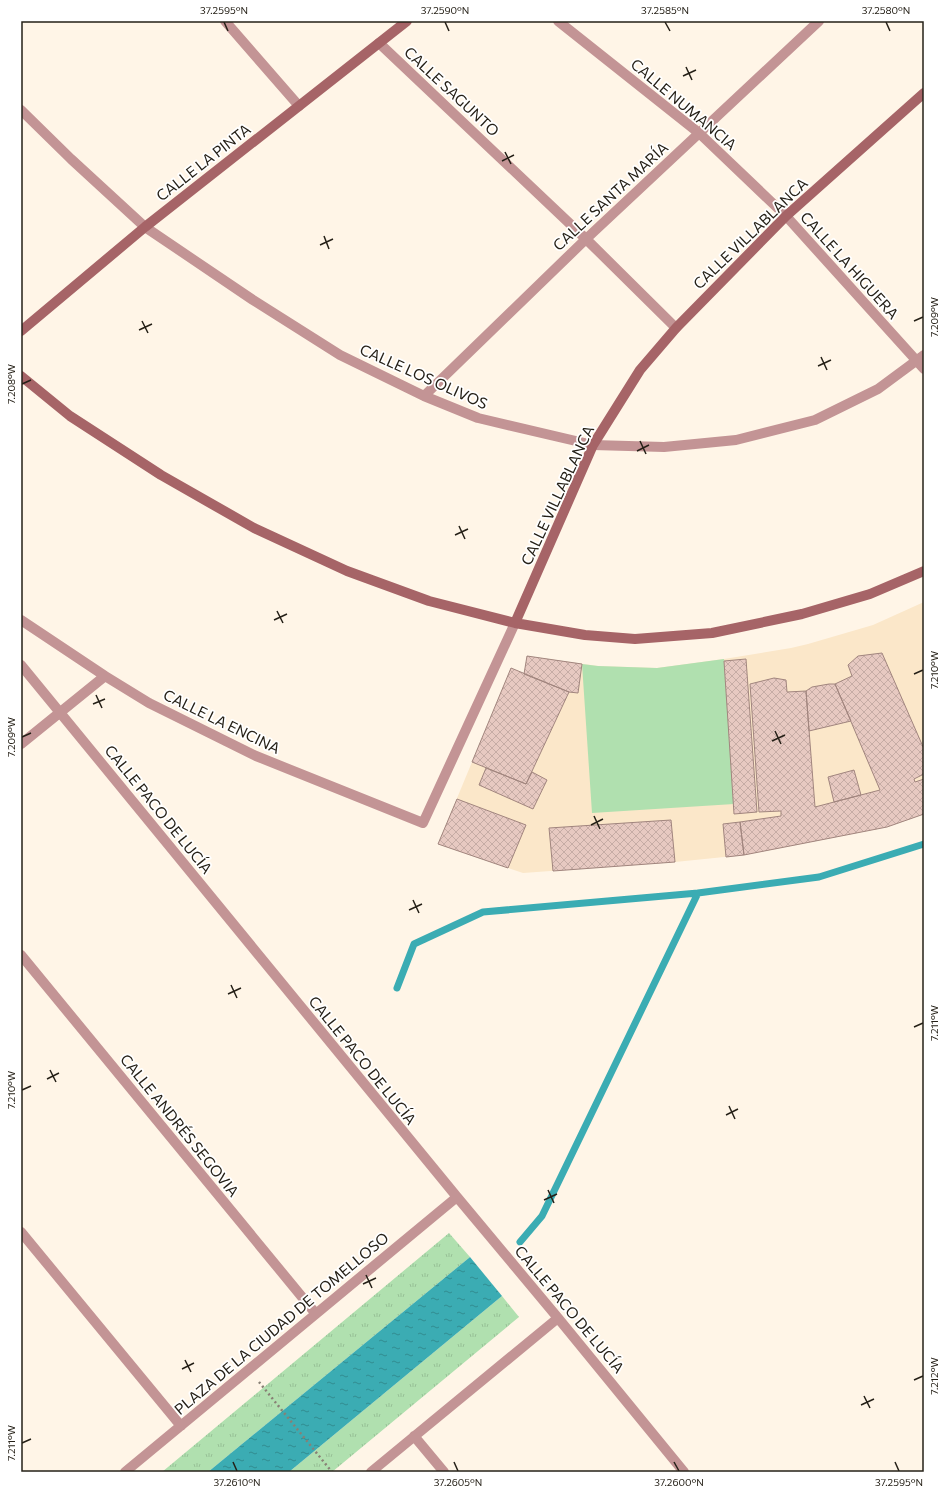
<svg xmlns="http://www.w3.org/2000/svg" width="945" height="1493" viewBox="0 0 945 1493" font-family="Commissioner,sans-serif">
  <defs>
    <pattern id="grass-tufts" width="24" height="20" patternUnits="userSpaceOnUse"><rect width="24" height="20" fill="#b0e0af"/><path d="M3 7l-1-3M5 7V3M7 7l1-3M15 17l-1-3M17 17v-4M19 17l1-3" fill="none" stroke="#97c096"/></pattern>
    <pattern id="water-ripples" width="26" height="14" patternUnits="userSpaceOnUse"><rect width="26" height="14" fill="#3bacb3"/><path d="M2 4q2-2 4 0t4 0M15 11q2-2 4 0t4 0" fill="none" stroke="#318c91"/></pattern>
    <pattern id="building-cross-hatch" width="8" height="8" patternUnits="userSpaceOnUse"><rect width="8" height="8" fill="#e7c9c1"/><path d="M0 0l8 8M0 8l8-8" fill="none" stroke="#c6aca5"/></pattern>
  </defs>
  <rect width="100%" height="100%" fill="#fff5e7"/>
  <path fill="#fbe7c9" d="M924 602V814L887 827 744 855 675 862 523 873 438 844 511 668 524 674 527 656 598 666 657 668 724 659 791 648 808 644 873 625Z"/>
  <path fill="url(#grass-tufts)" d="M449 1233 470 1257 208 1472H162Z
    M502 1296 519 1317 332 1472H289Z"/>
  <path fill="#b0e0af" d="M724 659 734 804 592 813 582 664 598 666 657 668Z"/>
  <path fill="url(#water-ripples)" d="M470 1257 502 1296 289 1472H208Z"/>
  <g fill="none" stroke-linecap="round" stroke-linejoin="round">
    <path stroke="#3bacb3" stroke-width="7" d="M397 988 414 944 483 912 698 893
      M520 1242 542 1216 698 893 819 877 924 844"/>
  </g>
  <path fill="url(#building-cross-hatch)" stroke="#a1857e" d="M882 653 924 749V774L914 779 915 782 924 779V814L887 827 744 855 740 822 781 816V811L759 812 750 684 774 678 786 680 787 692 806 691 815 807 880 790 835 684 852 676 848 665 858 656Z
    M527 656 582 664 578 693 569 692 524 674Z
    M746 659 757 812 734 814 724 661Z
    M511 668 569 692 526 784 472 762Z
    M829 684H835L851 721 809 731 806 691 812 687Z
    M486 768 526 784 532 772 547 780 533 809 479 785Z
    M854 770 861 795 834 802 828 777Z
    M457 799 526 825 508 868 438 844Z
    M671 820 675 862 553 871 549 828Z
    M740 822 744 855 726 857 723 824Z"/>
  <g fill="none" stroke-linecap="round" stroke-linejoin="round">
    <path stroke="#888075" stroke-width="2.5" stroke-dasharray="2 3" stroke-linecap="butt" d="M259 1382 332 1472"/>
    <path stroke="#c39495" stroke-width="10" d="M225 21 299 106
      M558 21 699 133 786 216 924 369
      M379 43 586 239 676 328
      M21 110 71 159 145 227 253 300 340 355 424 396 478 418 593 445 664 447 736 440 815 420 878 389 924 355
      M424 396 586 239 819 21
      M21 620 105 676 149 703 256 756 423 823 515 623
      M21 665 457 1197 558 1318 684 1472
      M21 744 105 676
      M21 955 316 1314
      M21 1232 181 1426
      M414 1436 444 1472
      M125 1472 457 1197
      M371 1472 558 1318"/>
    <path stroke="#a66467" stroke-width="10" d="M21 331 145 227 407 21
      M21 376 70 416 161 475 254 528 347 571 429 601 515 623 585 635 635 639 712 633 802 614 870 594 924 571
      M515 623 593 445 640 370 676 328 786 216 924 93"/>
  </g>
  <path fill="none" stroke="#252017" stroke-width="1.5" d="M224 22 228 31M445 22 449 31M665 22 670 31M886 22 890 31M686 67 692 80M683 76 696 70M505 152 511 164M502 161 514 155M324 236 329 249M320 245 333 239M142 321 148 333M914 321 923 317M139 330 152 324M821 357 827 370M818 366 831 360M22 384 31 380M640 441 646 454M637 451 649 445M459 526 465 539M455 535 468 529M277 611 283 623M274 620 287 614M914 674 923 670M96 695 102 708M93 704 105 699M775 731 781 744M22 737 31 733M772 741 785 735M594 816 600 829M591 825 603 819M413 900 419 913M409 910 422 904M231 985 237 998M228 994 241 988M914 1027 923 1023M50 1070 56 1082M47 1079 59 1073M22 1090 31 1086M729 1106 735 1119M726 1115 738 1109M548 1190 554 1203M544 1200 557 1194M366 1275 372 1288M363 1284 376 1278M185 1360 191 1372M182 1369 194 1363M914 1380 923 1376M864 1396 870 1408M861 1405 874 1399M22 1443 31 1439M233 1462 237 1471M454 1462 458 1471M674 1462 679 1471M895 1462 899 1471"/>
  <g text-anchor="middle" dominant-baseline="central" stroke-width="3.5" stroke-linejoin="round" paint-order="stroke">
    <g font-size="15" fill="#252017" stroke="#fff">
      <text transform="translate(452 91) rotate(43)">CALLE SAGUNTO</text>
      <text transform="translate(684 104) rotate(40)">CALLE NUMANCIA</text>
      <text transform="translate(203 162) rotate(-38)">CALLE LA PINTA</text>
      <text transform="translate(610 196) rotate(-43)">CALLE SANTA MARÍA</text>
      <text transform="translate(750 233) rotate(-44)">CALLE VILLABLANCA</text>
      <text transform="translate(850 265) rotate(48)">CALLE LA HIGUERA</text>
      <text transform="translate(424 376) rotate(24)">CALLE LOS OLIVOS</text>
      <text transform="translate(557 495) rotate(-65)">CALLE VILLABLANCA</text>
      <text transform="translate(222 721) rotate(26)">CALLE LA ENCINA</text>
      <text transform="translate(159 809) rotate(51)">CALLE PACO DE LUCÍA</text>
      <text transform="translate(363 1060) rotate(51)">CALLE PACO DE LUCÍA</text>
      <text transform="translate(180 1125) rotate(51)">CALLE ANDRÉS SEGOVIA</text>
      <text transform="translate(570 1309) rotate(50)">CALLE PACO DE LUCÍA</text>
      <text transform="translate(281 1323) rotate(-40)">PLAZA DE LA CIUDAD DE TOMELLOSO</text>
    </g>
  </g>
  <rect width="945" height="1493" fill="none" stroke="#ffffff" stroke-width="44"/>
  <rect x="22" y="22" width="901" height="1449" fill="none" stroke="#252017" stroke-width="1.5"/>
  <g font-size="10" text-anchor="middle" fill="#252017">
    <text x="224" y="14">37.2595°N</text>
    <text x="445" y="14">37.2590°N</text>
    <text x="665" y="14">37.2585°N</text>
    <text x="886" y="14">37.2580°N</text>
    <text transform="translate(934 317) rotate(-90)" y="4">7.209°W</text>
    <text transform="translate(11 384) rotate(-90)" y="4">7.208°W</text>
    <text transform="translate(934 670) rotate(-90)" y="4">7.210°W</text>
    <text transform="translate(11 737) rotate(-90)" y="4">7.209°W</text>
    <text transform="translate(934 1023) rotate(-90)" y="4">7.211°W</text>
    <text transform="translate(11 1090) rotate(-90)" y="4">7.210°W</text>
    <text transform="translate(934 1376) rotate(-90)" y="4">7.212°W</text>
    <text transform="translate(11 1443) rotate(-90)" y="4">7.211°W</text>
    <text x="237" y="1486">37.2610°N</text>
    <text x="458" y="1486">37.2605°N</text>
    <text x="679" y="1486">37.2600°N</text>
    <text x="899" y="1486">37.2595°N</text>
  </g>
</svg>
